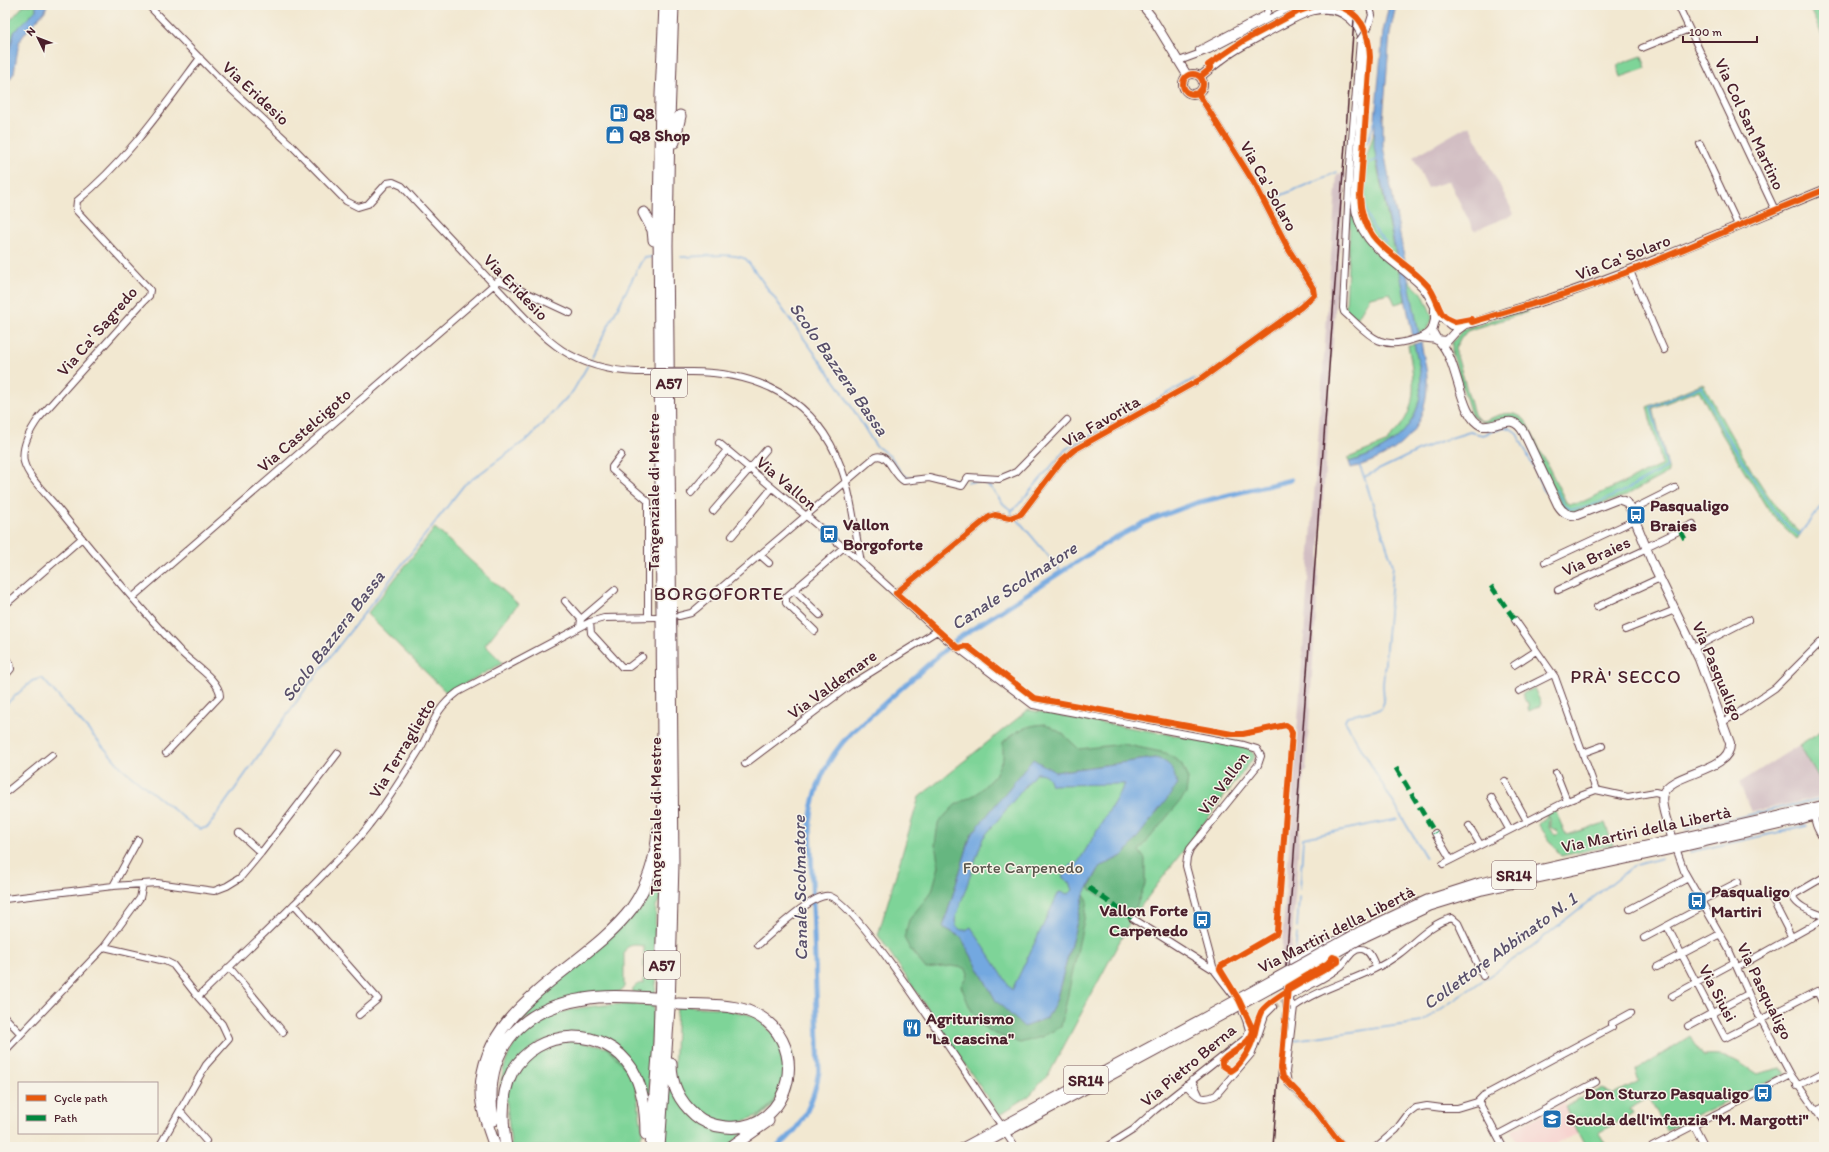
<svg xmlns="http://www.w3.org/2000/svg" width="1829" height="1152" viewBox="0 0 1829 1152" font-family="Itim,sans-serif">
  <rect width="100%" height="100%" fill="#f7f3e8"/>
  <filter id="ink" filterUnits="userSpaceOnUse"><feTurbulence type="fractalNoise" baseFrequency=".025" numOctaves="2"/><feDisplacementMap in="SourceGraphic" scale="8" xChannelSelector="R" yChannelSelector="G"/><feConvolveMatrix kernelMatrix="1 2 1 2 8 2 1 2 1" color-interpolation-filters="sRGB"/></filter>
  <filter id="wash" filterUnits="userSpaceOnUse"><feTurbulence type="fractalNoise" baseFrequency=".012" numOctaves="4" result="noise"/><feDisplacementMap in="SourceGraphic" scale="16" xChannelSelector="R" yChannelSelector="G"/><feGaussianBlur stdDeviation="0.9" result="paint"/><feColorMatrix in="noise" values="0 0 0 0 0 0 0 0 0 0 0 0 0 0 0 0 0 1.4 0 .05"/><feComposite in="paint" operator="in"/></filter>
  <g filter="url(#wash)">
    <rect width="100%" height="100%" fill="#f2e8d1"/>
    <path fill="#f7d0cd" d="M1563 1103 1578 1133 1550 1147H1520L1511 1131Z"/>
    <path fill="#d2bec3" d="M1469 125 1514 214 1474 231 1449 181 1428 188 1413 157Z
      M1346 173 1335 310 1306 770 1304 772 1290 966 1280 972 1337 174Z
      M1799 745 1824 784V796L1752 812 1739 783Z"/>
    <path fill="#7ed498" stroke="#647a62" d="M24 5H36V10L14 32 5 69V26Z
      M1808 5H1824V39Z
      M1642 56 1646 68 1621 77 1617 65Z
      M1374 132 1376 161 1396 256 1372 233 1363 212 1362 196 1365 162Z
      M1351 198C1353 222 1361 239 1379 255 1385 260 1393 265 1398 271 1402 276 1404 294 1405 301L1395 304 1390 293 1370 297 1356 320 1349 314 1346 307Z
      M1408 280 1423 295 1432 315V320L1425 332 1422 331 1419 335Z
      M1527 309 1528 312 1470 330 1461 337 1455 349 1474 414C1477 418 1479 421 1484 421 1499 415 1512 408 1525 420L1566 502 1569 504 1580 503 1662 465 1647 407 1701 384 1704 385C1719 414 1735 443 1752 471 1768 495 1779 514 1801 533L1797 539 1778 521 1767 508 1722 434 1699 390 1653 408 1669 472 1623 497 1573 513 1563 508 1517 420C1507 416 1496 421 1485 423L1471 415 1452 352V343L1463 329Z
      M1414 344C1417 357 1421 370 1421 384 1420 429 1389 451 1349 462L1348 458 1388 442V439C1420 412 1415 382 1408 345Z
      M435 528 518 604 485 645 503 663 464 684 449 695 367 614Z
      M1534 688 1541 703 1540 706 1529 711 1528 707 1530 706 1527 701 1526 702 1522 694Z
      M1028 710 1249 748 1255 756 1132 918 1049 1074 1029 1096 999 1115 878 935 919 797Z
      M1824 729V783L1822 784 1799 745Z
      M1555 810 1566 835 1605 823 1613 845 1561 856 1538 824 1547 817 1549 819C1547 827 1550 830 1555 835L1558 834 1557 831 1550 827V818L1545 815Z
      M660 859V899L656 906 654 964 657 973 655 995 632 992C633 985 638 984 644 983V946C637 945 628 943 624 952V987L621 991 525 1019 486 1070 510 1023 619 925Z
      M626 1004 654 1005 649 1088 651 1089 650 1107 643 1088 600 1039 539 1042 500 1097C502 1018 561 1006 626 1004Z
      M677 1006 720 1008 755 1016 783 1043 786 1082 765 1113 736 1124 710 1120 685 1100 674 1072Z
      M776 1024 787 1041 792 1053 793 1073 788 1092 728 1147H664L669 1085 692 1115 748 1127 789 1087Z
      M1690 1036 1703 1056C1730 1054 1735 1060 1757 1074L1781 1068 1785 1074 1666 1130 1649 1097 1630 1108 1633 1113 1599 1133 1607 1147H1586L1565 1107 1602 1088 1614 1094 1639 1081 1635 1071Z
      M561 1038 608 1048 634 1078 643 1133 641 1136 640 1147H511L506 1095 525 1057Z"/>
    <path fill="#66b680" stroke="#586a56" d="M1046 724 1063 734 1079 749 1123 744 1166 753 1181 763 1188 779 1186 794 1139 851 1145 859V884L1132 918 1089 888 1100 867 1124 855 1155 758 1055 772 1033 760 971 835 943 927 961 937 996 1001H1056L1084 895 1088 901 1061 1027 1041 1037 1020 1043 993 1033 982 1026 970 1008 961 986 968 973 965 968 951 966 926 969 910 949 904 938 909 920 932 891 939 866 935 845 938 823 955 805 978 793 995 775 1003 758V742C1018 730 1026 725 1046 724Z"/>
    <path fill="#73a8e0" stroke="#5e6486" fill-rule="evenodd" d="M36 5H47L45 11 26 32 19 42 14 73 5 86V69L14 32 36 10Z
      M1389 5H1396L1390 33 1383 119V146L1419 335 1413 337 1374 147 1375 120 1383 32Z
      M1421 342C1423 356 1428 370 1427 385 1426 433 1394 457 1351 468L1349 462C1389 451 1420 429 1421 384 1421 370 1417 357 1414 344Z
      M1155 758C1172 762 1174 771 1177 786L1124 855 1100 867 1084 895 1056 1001 1047 1018 1024 1027 996 1001 961 937 943 927 971 835 1033 759 1055 772ZM1036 773C1046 773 1048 776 1051 785L1125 784 1076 866 1071 864 1062 877 1070 883 1073 890 1069 894 1059 892 1012 990 971 927 966 930H961L956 926 955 920 983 838Z"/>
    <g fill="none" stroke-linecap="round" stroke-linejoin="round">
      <path stroke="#73a8e0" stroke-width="1.5" d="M1367 143 1376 118
        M1377 160 1369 163 1367 168C1362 198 1362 221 1386 242
        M1270 200 1337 172
        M681 257C699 257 730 252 746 259L840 388 875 445 891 457 902 474 908 477 933 475 962 481
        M590 362 641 262 644 258 652 257
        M1359 465 1364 477 1424 448 1444 440 1470 432 1483 435 1503 427 1510 428 1517 433 1536 473
        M1537 476 1545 493
        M1364 477 1393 565 1383 685 1384 702 1381 709 1347 716 1345 721 1426 858
        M968 482C973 482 979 481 984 483 996 488 1000 507 1013 510L1019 504 1066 449 1194 379
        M1556 490 1565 506C1568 508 1570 510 1574 509 1596 509 1646 478 1667 467L1651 407 1701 386 1724 432 1770 505 1780 519 1799 535 1824 502
        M1011 510 1012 514
        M1018 520 1061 571
        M5 705 32 681 42 678 122 768 194 826 201 829 208 827 309 684 464 485 529 438 573 391 588 365
        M1686 829 1824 798
        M1690 852 1807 826
        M1300 889 1303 838 1397 819
        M1297 928 1299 897
        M1295 954 1297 934
        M1294 1040 1422 1022 1530 948 1633 866 1661 858"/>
      <path stroke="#73a8e0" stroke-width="5" d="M777 1147C803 1128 813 1103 819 1072L810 823C814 787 826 759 851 733L957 639 1111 540 1148 521 1196 503 1291 480"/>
    </g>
  </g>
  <g filter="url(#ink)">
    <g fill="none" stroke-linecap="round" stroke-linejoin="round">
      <path stroke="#d0c0b0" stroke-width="6" stroke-dasharray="6 3" stroke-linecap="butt" d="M1273 1007 1294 994"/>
      <g stroke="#633d44" stroke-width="8">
        <path id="street" d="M148 5 219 78 290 144 346 201 358 207 368 204 387 183 393 182 402 186C433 220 465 253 496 287 517 309 537 333 562 350 585 365 610 371 637 372
          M1678 5 1775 210
          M1368 28 1372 15 1369 5
          M1360 40 1350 165 1343 308 1344 312C1368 333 1378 351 1411 340 1419 338 1427 336 1432 329
          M1642 48 1689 29
          M1199 50 1265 15 1268 11 1265 5
          M1179 61 1209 50 1295 5
          M1700 144 1738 225
          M1630 271 1664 350
          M1420 338 1437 340
          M691 372C759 372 816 399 841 467 852 497 855 531 861 562
          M719 443 861 562 946 639 1033 705 1244 745 1257 749 1261 756 1258 765 1190 849 1187 857 1186 866 1214 970
          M621 455 612 467V470L648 501V617
          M691 493 727 450
          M1631 510 1675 488
          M713 511 766 450
          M732 536 772 488
          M1646 547 1693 524
          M760 555 769 563
          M1545 562 1635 520
          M794 590 820 615
          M1558 590 1647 549
          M896 593 989 517 995 515 1010 518 1021 514 1061 461 1074 450 1201 379 1301 307 1314 295 1313 288 1289 250 1256 186 1198 93
          M133 597 499 280 570 313
          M565 601 581 619
          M5 605 82 538
          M1597 607 1660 578
          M679 616 691 613 696 609 875 457C889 452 893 476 904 481L929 478 962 486 968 477 999 479 1016 472 1067 420
          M1515 620 1555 677 1596 790
          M590 622 591 633 622 667H629L642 657
          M580 627 581 619 615 590
          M1625 630 1675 610
          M815 631 786 603V597L844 547
          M1694 648 1748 620
          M5 656 10 663 11 669 5 676
          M1514 665 1536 651
          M1519 691 1553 674
          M1723 722 1735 715 1775 688 1824 639
          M166 753 220 696C220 680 191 663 181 652 137 605 96 556 56 506 46 494 28 477 24 462 21 447 31 429 39 418L142 303 149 296 150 290 76 210 77 201C126 161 162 109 200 58
          M1583 753 1602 746
          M745 764 849 686 937 631
          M1556 773 1567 801
          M1505 781 1527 821
          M5 793 52 755
          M1491 797 1509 829
          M1815 815C1813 823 1820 833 1824 841
          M1469 826 1480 844
          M239 833 261 853
          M1435 833 1451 860 1567 801 1596 790 1628 797 1655 792 1663 794
          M1676 848 1684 871 1728 948 1755 1008 1791 1075 1824 1122
          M1443 864 1451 860
          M1824 877 1795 894 1793 897C1798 908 1814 912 1824 916
          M113 886 138 840
          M1770 895 1792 938
          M5 899 113 886 157 883 214 891 227 886 240 878 261 853 338 753
          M1701 901 1738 882
          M294 904 378 999 359 1015
          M1630 909 1688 878
          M1667 926 1725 1038 1817 991 1824 1006
          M1644 938 1704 906
          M758 945C771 934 814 892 829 896 861 904 974 1089 1002 1126
          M104 947 140 898 143 884
          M229 967 283 1032
          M1657 967 1720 934
          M1738 967 1824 919
          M1294 994C1309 985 1329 977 1342 965 1348 959 1352 949 1361 949 1370 949 1373 961 1376 967
          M1672 996 1735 962
          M1294 1007 1290 1002 1293 960 1344 936
          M5 1017 21 1034
          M1688 1026 1748 994
          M5 1051 104 947 165 961 173 965 198 997
          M1192 1080 1200 1097
          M1186 1085C1196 1096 1201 1102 1216 1095L1252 1053 1265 1015 1273 1007
          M1797 1086 1824 1072
          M1477 1102 1483 1096 1612 1027 1611 1024 1631 1013
          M1477 1102 1480 1104 1503 1147
          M180 1111 206 1141
          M1816 1111 1824 1107
          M1694 1126 1705 1147
          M1005 1132 1015 1147
          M1497 1135 1596 1082
          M159 1147 206 1065 229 1039 222 1024 198 997C239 958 280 919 320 878 336 861 355 844 369 825 388 801 404 775 420 749 434 724 433 711 458 692L590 622 604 618 657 617
          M1106 1147 1133 1130 1155 1110 1246 1038 1249 1030 1246 1020 1238 1001 1214 970 1132 918
          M1343 1147 1316 1111 1288 1083 1286 1072 1294 1007C1326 984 1368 978 1399 954 1415 942 1431 923 1452 918L1458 923 1483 976
          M1376 1147 1396 1130 1408 1114 1416 1108 1427 1106 1442 1108H1457L1477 1102
          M1652 1147 1791 1075"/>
      </g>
      <g stroke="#633d44" stroke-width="10">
        <path id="secondary" d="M1142 5 1151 16 1187 75
          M1183 84a10 10 0 1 1 20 0a10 10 0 1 1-20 0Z
          M1200 77C1211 68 1221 59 1232 52 1247 42 1264 34 1280 25 1291 20 1302 13 1314 10 1343 4 1364 24 1365 52L1355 200C1357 245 1394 258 1422 286 1430 294 1433 305 1440 315 1443 319 1447 321 1451 325 1469 327 1492 316 1510 311 1618 280 1720 232 1824 190
          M1435 309V320L1432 331 1437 340 1447 341 1456 331 1464 325
          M1440 342C1459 362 1459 417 1482 426 1499 428 1512 411 1524 433L1558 505C1563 513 1568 516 1577 515L1618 499 1626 502 1631 510 1652 562 1699 659 1730 743C1732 772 1670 772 1663 794 1659 805 1671 833 1675 845"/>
      </g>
      <g stroke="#633d44" stroke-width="11">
        <path id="primary" d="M1361 931 1427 900 1480 883 1793 813 1824 805
          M1364 937 1430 906 1482 890 1676 848 1794 821 1824 812
          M964 1147 1209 1015
          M978 1147 1213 1020"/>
      </g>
      <g stroke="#633d44" stroke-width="13">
        <path id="highway" d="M674 142 680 116
          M644 213 653 230 654 240
          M671 1064C671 1084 679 1101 695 1115 703 1122 714 1126 725 1127 794 1134 814 1035 748 1011 726 1004 701 1005 678 1004
          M493 1120C482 1053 517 1009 584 999 607 995 631 997 654 998
          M495 1147C489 1129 481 1110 481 1091 482 1004 586 969 632 908 648 885 656 859 658 831
          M506 1147C502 1123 500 1095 512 1072 537 1027 605 1025 632 1069 643 1088 646 1113 646 1134
          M651 1147 659 1042 664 874 659 221 661 95 665 5
          M659 1147 669 1008 673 863 667 245 669 120 673 5
          M731 1147 768 1121"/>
      </g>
      <use href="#street" stroke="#fff" stroke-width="6"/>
      <use href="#secondary" stroke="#fff" stroke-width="8"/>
      <use href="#primary" stroke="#fff" stroke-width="9"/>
      <use href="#highway" stroke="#fff" stroke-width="11"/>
      <path stroke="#4a1f2b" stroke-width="1.5" d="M1273 1147 1355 5"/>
      <g stroke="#633d44" stroke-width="8" stroke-linecap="butt">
        <path id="street-bridge" d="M1360 40 1368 28
          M637 372H691"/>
      </g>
      <g stroke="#633d44" stroke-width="11" stroke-linecap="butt">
        <path id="primary-bridge" d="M1209 1015 1361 931
          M1213 1020 1364 937"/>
      </g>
      <use href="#street-bridge" stroke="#fff" stroke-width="6"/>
      <use href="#primary-bridge" stroke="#fff" stroke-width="9"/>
      <path stroke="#00873e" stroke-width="5" stroke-dasharray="10 5" stroke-linecap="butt" d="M1680 530 1687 543
        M1491 586 1515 620
        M1396 768 1435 833
        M1089 888 1132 918"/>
      <g stroke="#f7f3e8" stroke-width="8">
        <path id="cycleway" d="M1335 5C1361 12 1369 31 1370 57L1360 196C1362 247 1399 253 1428 286 1436 295 1438 310 1444 316 1447 319 1452 320 1455 322L1471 319 1472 322C1530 305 1589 288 1645 265 1705 241 1764 214 1824 190
          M1183 84a10 10 0 1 1 20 0a10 10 0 1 1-20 0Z
          M1200 77 1211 68 1208 65 1243 41 1297 12 1317 5
          M1198 93 1256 186 1289 250 1313 288 1314 295 1301 307 1201 379 1074 450 1061 461 1021 514 1010 518 995 515 989 517 896 593 958 648 967 646 1034 698 1232 734H1243L1286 725 1290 728 1292 733 1277 931 1276 934 1221 966 1220 969 1239 1000 1253 1030C1252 1042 1234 1051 1225 1058L1222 1061V1065L1231 1071C1241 1065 1251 1047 1254 1036 1256 1028 1257 1020 1261 1012 1272 996 1320 973 1338 962V959L1333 957 1328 963 1288 987 1281 1068 1283 1077 1316 1111 1343 1147"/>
      </g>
      <use href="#cycleway" stroke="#e8590c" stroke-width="6"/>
    </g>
  </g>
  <defs>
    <g id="fuel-square" transform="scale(1)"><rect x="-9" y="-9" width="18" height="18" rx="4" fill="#1f6fb2" stroke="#f7f3e8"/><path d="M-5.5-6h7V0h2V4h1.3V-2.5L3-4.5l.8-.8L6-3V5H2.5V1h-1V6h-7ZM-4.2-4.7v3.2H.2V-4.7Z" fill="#fff"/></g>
    <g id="shop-square" transform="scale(1)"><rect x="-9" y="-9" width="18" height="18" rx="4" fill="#1f6fb2" stroke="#f7f3e8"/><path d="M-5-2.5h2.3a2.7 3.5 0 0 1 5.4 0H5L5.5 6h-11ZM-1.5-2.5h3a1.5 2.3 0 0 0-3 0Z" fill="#fff"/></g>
    <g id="bus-square" transform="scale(1)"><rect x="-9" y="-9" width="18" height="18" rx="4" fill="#1f6fb2" stroke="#f7f3e8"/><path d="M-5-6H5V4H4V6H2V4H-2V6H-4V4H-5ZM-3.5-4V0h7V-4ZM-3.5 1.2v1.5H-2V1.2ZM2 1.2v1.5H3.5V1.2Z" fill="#fff"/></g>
    <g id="restaurant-square" transform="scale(1)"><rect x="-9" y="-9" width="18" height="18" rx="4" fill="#1f6fb2" stroke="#f7f3e8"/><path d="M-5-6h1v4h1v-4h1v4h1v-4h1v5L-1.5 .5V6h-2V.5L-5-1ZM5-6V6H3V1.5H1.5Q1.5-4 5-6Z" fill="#fff"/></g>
    <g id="school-square" transform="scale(1)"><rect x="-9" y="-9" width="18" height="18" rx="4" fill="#1f6fb2" stroke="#f7f3e8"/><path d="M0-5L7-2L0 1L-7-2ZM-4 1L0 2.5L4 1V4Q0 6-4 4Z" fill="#fff"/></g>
  </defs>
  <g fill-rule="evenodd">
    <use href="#fuel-square" x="619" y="113"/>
    <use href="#shop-square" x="615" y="135"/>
    <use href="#bus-square" x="1636" y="515"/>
    <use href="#bus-square" x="829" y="534"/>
    <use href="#bus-square" x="1697" y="901"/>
    <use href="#bus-square" x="1202" y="920"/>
    <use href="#restaurant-square" x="912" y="1028"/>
    <use href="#bus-square" x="1763" y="1093"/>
    <use href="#school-square" x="1552" y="1119"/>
  </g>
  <g text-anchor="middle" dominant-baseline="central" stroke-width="3" stroke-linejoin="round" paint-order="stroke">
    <g fill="#f7f3e8" stroke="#7e5f64" stroke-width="1">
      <rect x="651" y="369" width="36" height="28" rx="3"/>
      <rect x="1492" y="861" width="44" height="28" rx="3"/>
      <rect x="644" y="951" width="36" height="28" rx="3"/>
      <rect x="1064" y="1066" width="44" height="28" rx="3"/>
    </g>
    <g font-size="16" font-weight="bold" fill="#4a1f2b">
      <text x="669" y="383">A57</text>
      <text x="1514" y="875">SR14</text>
      <text x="662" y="965">A57</text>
      <text x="1086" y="1080">SR14</text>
    </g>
    <g font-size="17" fill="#4a1f2b" stroke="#f7f3e8">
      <text transform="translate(256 93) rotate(43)">Via Eridesio</text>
      <text transform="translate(1750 124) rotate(65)">Via Col San Martino</text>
      <text transform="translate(1269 186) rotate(61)">Via Ca' Solaro</text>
      <text transform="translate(1623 257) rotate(-21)">Via Ca' Solaro</text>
      <text transform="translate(516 287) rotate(46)">Via Eridesio</text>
      <text transform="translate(97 331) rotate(-49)">Via Ca' Sagredo</text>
      <text transform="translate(1101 421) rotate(-30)">Via Favorita</text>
      <text transform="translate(304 430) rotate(-41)">Via Castelcigoto</text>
      <text transform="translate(787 483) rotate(40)">Via Vallon</text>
      <text transform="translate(653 492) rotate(-90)">Tangenziale di Mestre</text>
      <text transform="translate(1596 556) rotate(-25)">Via Braies</text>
      <text transform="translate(1718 671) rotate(67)">Via Pasqualigo</text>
      <text transform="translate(832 684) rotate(-36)">Via Valdemare</text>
      <text transform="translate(402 748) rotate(-59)">Via Terraglietto</text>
      <text transform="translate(1223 783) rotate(-54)">Via Vallon</text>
      <text transform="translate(655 816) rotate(-90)">Tangenziale di Mestre</text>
      <text transform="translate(1646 829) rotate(-12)">Via Martiri della Libertà</text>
      <text transform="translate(1336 929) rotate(-27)">Via Martiri della Libertà</text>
      <text transform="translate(1765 991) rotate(64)">Via Pasqualigo</text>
      <text transform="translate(1718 993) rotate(62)">Via Siusi</text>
      <text transform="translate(1188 1065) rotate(-40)">Via Pietro Berna</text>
    </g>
    <g font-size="17" font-weight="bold" fill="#4a1f2b" stroke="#f7f3e8" text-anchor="start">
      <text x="633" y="113">Q8</text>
      <text x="629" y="135">Q8 Shop</text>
      <text x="1650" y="505">Pasqualigo<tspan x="1650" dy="20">Braies</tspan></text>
      <text x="843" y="524">Vallon<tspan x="843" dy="20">Borgoforte</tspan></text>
      <text x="1711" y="891">Pasqualigo<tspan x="1711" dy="20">Martiri</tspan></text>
      <text x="1188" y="910" text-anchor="end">Vallon Forte<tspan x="1188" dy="20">Carpenedo</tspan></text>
      <text x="926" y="1018">Agriturismo<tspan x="926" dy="20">"La cascina"</tspan></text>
      <text x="1749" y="1093" text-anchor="end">Don Sturzo Pasqualigo</text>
      <text x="1566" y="1119">Scuola dell'infanzia "M. Margotti"</text>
    </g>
    <g font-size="17" fill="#5a554c" stroke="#f7f3e8">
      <text x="1023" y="867">Forte Carpenedo</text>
    </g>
    <g font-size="18" font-style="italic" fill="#584f6a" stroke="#f7f3e8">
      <text transform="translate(839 369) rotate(55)">Scolo Bazzera Bassa</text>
      <text transform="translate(1014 586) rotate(-33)">Canale Scolmatore</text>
      <text transform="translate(333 636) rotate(-53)">Scolo Bazzera Bassa</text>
      <text transform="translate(800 888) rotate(-91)">Canale Scolmatore</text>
      <text transform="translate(1500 951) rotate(-36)">Collettore Abbinato N. 1</text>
    </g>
    <g font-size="19" letter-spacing="1" fill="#4a1f2b" stroke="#f7f3e8">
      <text x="719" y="593">BORGOFORTE</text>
      <text x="1626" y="676">PRÀ' SECCO</text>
    </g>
  </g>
  <rect width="1829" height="1152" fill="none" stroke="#f7f3e8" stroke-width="20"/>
  <rect x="18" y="1082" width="140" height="52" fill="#f7f3e8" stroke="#b29e9c"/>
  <rect x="26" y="1095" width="20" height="6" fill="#e8590c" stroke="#b29e9c"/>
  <text x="54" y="1102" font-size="12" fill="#4a1f2b">Cycle path</text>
  <rect x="26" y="1115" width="20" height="6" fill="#00873e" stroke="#b29e9c"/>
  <text x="54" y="1122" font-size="12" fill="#4a1f2b">Path</text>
  <g transform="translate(38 38) rotate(313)" stroke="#f7f3e8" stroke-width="3" paint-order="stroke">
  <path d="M0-3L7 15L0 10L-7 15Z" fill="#4a1f2b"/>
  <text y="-6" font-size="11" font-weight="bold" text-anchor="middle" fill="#4a1f2b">N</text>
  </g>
  <path d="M1683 36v6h74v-6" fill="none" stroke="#4a1f2b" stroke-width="2"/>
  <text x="1689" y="36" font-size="12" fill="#4a1f2b" stroke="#f7f3e8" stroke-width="3" paint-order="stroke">100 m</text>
</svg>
